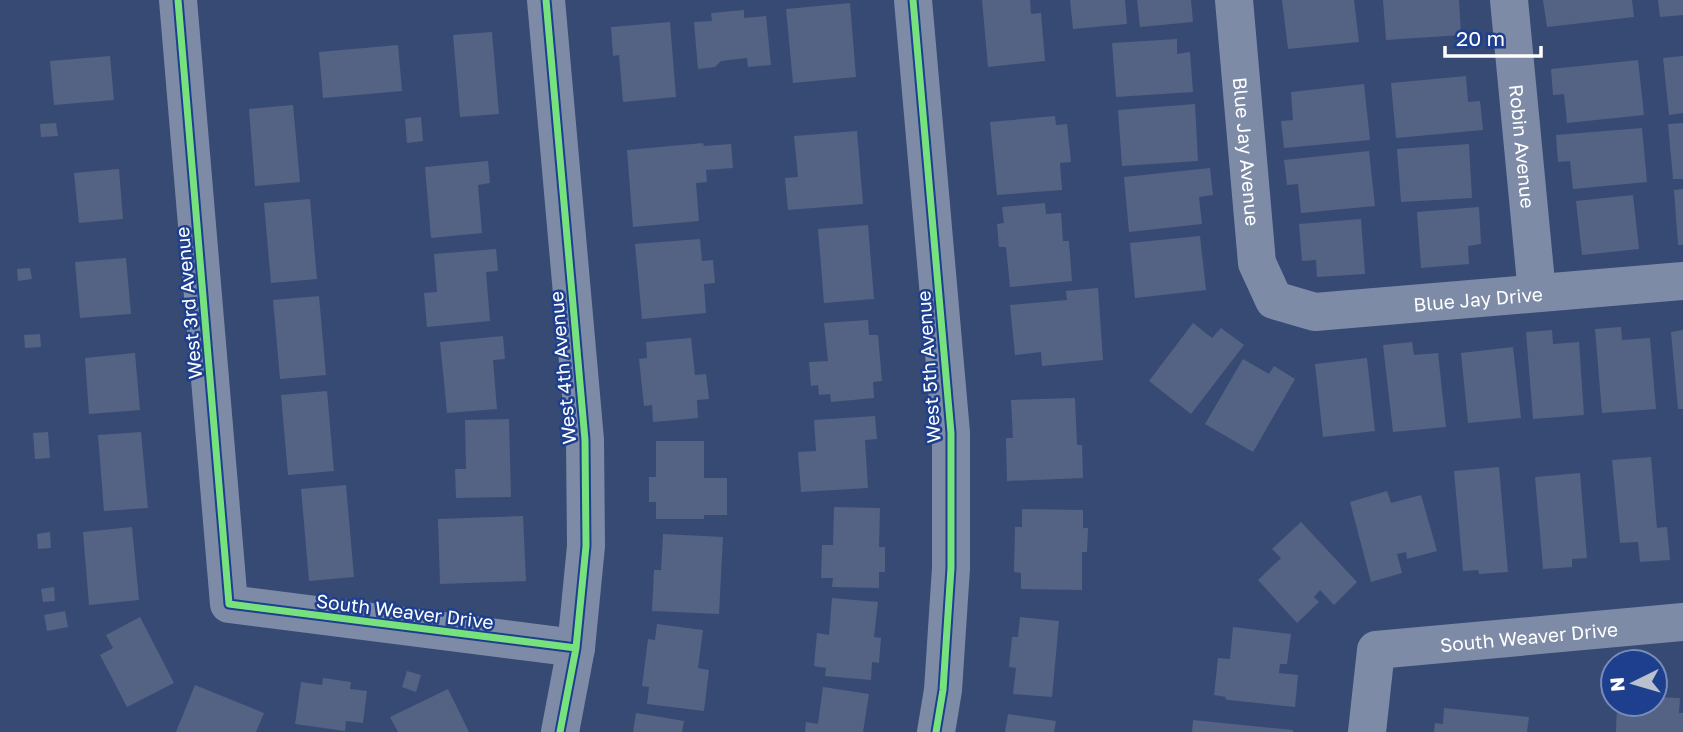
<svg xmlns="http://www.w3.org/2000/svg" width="1683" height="732" viewBox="0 0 1683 732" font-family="'Golos Text',sans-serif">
  <rect width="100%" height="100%" fill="#374a74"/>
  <path fill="#546384" d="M982 0H1030L1031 14 1041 13 1045 61 988 67Z
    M1070 0H1125L1127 24 1073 29Z
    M1137 0H1191L1193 22 1140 27Z
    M1282 0H1354L1359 42 1288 49Z
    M1383 0H1459L1461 35 1386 40Z
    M1543 0H1632L1634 17 1547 27Z
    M1658 0H1683V15L1660 17Z
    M850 3 856 77 793 83 786 9Z
    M744 10V18L766 16 771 65 748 67 747 58 721 61 715 67 698 69 694 22 712 21 711 13Z
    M670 22 676 97 623 102 619 55 613 56 611 27Z
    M492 32 499 114 460 117 453 35Z
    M1177 39V54L1190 52 1193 92 1116 97 1112 43Z
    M398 45 402 91 323 98 319 52Z
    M110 56 114 100 54 105 50 61Z
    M1683 56V113L1669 115 1663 58Z
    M1638 60 1644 115 1567 123 1564 94 1553 95 1551 69Z
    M1466 76 1468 102 1480 101 1483 130 1396 138 1391 83Z
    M1364 84 1370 140 1284 148 1281 121 1293 120 1291 92Z
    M1195 104 1198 161 1122 166 1118 110Z
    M293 105 300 182 255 186 249 109Z
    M1055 116 1056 125 1067 124 1071 162 1060 163 1062 190 997 195 990 122Z
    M421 117 423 141 407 143 405 119Z
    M56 123 58 136 41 137 40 124Z
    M1683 123V179H1673L1668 124Z
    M1642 128 1647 182 1573 189 1570 161 1558 162 1556 135Z
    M857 131 863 204 788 210 785 178 798 177 794 136Z
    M703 143 704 146 731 144 733 168 706 170 707 182 696 183 699 221 633 227 627 150Z
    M1469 144 1472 198 1401 202 1397 149Z
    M1369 151 1375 206 1301 213 1298 184 1287 185 1284 160Z
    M488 161 490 183 478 185 482 233 431 238 425 167Z
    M1210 168 1213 195 1199 197 1202 224 1129 232 1124 177Z
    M119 169 123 219 79 223 74 173Z
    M1683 189V245H1678L1674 190Z
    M1633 195 1639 249 1582 255 1576 201Z
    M310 199 317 279 271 283 264 203Z
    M1045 203 1046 214 1061 213 1063 241H1069L1072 281 1010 287 1006 247H999L997 224 1004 223 1002 207Z
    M1479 207 1481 244 1468 246 1469 264 1421 268 1417 212Z
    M1361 219 1365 274 1317 277 1316 260 1302 261 1299 224Z
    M868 225 874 299 824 303 818 229Z
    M1200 236 1206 290 1135 298 1130 243Z
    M700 239 702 261 713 260 715 283 704 284 706 313 642 319 635 244Z
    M496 249 498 271 486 272 490 321 427 327 424 293 437 292 434 254Z
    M126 258 131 314 80 318 75 262Z
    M30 268 32 279 18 281 17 269Z
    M1098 288 1103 360 1042 366 1041 352 1015 355 1010 305 1067 300 1066 291Z
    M319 296 326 375 280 379 273 300Z
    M868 320 869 335H878L882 381 873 382 874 398 831 402 830 394 819 395 818 385 811 386 809 362 828 361 824 323Z
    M1193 323 1212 338 1221 328 1244 345 1191 414 1149 381Z
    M1621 327 1622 340 1650 338 1656 409 1602 413 1595 329Z
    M1552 330 1553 344 1579 342 1584 415 1533 419 1526 332Z
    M1683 330V409H1678L1671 332Z
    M40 334 41 347 25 348 24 335Z
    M503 336 505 359 493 360 497 409 447 413 440 342Z
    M691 338 695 375 706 374 709 399 697 400 698 418 653 422 652 405 644 406 639 359 647 358 646 342Z
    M1412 342 1414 355 1438 353 1446 427 1393 432 1383 345Z
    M1513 347 1521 418 1468 423 1461 353Z
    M135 353 140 410 89 414 85 358Z
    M1367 358 1375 431 1323 437 1315 364Z
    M1243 359 1269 374 1274 366 1295 379 1253 452 1205 424Z
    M327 391 334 471 288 475 281 395Z
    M1075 398 1077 445H1082L1083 478 1007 481 1006 438H1013L1011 400Z
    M875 416 877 439 865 440 868 488 801 492 798 452 816 451 814 420Z
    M509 419 511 497 456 498 455 469H466L465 420Z
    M48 432 50 458 35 459 33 433Z
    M141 432 148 508 104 511 98 435Z
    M656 441H704V478H727V515H704V519H656V502H649V477H656Z
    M1651 457 1657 528 1667 527 1670 560 1640 562 1638 542 1620 543 1612 460Z
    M1499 467 1508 572 1479 574 1478 570 1463 571 1454 471Z
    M1580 473 1587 558 1572 559V567L1543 569 1535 477Z
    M346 485 354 577 309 581 301 489Z
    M1387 491 1391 503 1421 495 1437 551 1407 559 1406 552 1397 554 1402 573 1371 582 1350 502Z
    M834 507 880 508 879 547H885V572H879V588L832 587 833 578H821L822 545H833Z
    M1022 509 1083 510V528H1088L1087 552H1082V590L1021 589V573L1014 572 1015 527H1022Z
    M523 516 526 581 440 584 438 519Z
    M1301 522 1357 582 1334 605 1320 590 1314 597 1319 602 1297 623 1258 580 1281 558 1272 549Z
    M132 527 139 600 89 605 83 532Z
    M50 532 51 548 38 549 37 534Z
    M663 534 723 537 719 614 652 611 654 570H661Z
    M54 587 55 601 43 602 41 589Z
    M832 598 878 602 874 637 881 638 879 663 872 662 871 680 825 676 826 668 814 666 817 633 829 635Z
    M65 611 68 627 47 631 44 615Z
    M140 617 174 683 127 707 100 655 113 648 106 635Z
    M1020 617 1059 621 1052 697 1013 694 1016 668 1009 667 1012 637H1018Z
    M657 624 703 630 698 668 709 670 704 711 647 704 649 687 642 686 648 639 655 640Z
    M1233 627 1291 634 1287 664H1280L1279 673 1298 675 1295 707 1228 700 1225 699 1226 697 1214 695 1218 658 1230 659Z
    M407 671 421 675 416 692 402 687Z
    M323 678 351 682 350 689 367 691 363 723 346 721 345 731 295 724 301 682 322 685Z
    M195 685 264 713 256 732H176Z
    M823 687 869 694 863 732H805L806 722 818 724Z
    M448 689 469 732H398L390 717Z
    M1655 697 1680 698 1679 713H1683V732H1616L1617 704H1655Z
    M1444 708 1529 717 1527 732H1434L1435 723 1443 724Z
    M636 713 684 721 682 732H633Z
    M1008 714 1056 721 1054 732H1005Z
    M1193 720 1293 730V732H1192Z"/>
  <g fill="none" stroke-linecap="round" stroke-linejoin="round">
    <g stroke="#7e8ba7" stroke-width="38">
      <path d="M178 0 229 604 576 648"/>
      <path d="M546 0 585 440 586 546 576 648 560 732"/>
      <path d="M913 0 951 433V568L943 690 936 732"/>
      <path id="s1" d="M1234 0 1257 263 1274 300 1315 312 1683 281"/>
      <path id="s2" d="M1509 0 1537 293"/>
      <path id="s3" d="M1367 732 1376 650 1683 622"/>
    </g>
    <g stroke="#1e3f8d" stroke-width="11">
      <path id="cycleway" d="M178 0 229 604 576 648
        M546 0 585 440 586 546 576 648 560 732
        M913 0 951 433V568L943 690 936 732"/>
    </g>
    <use href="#cycleway" stroke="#77e17e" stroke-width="7"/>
  </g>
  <g text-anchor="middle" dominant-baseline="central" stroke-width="5" stroke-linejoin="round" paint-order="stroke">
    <g font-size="19" fill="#fff" stroke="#1e3f8d">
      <text stroke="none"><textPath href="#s2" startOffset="147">Robin Avenue</textPath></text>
      <text stroke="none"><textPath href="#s1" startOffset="152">Blue Jay Avenue</textPath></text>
      <text stroke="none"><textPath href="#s1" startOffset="511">Blue Jay Drive</textPath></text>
      <text transform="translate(188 303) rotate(-95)">West 3rd Avenue</text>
      <text transform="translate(928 367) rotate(-94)">West 5th Avenue</text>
      <text transform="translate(562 368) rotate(-95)">West 4th Avenue</text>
      <text transform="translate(405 611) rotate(7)">South Weaver Drive</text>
      <text stroke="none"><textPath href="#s3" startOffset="236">South Weaver Drive</textPath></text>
    </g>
  </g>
  <g transform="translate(1634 683) rotate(265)"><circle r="33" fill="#1e3f8d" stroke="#788cbb" stroke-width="2"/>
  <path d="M0-5L12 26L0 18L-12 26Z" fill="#b9c0ce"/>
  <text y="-10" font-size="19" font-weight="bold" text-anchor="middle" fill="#ffffff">N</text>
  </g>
  <path d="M1445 46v10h96v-10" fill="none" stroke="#ffffff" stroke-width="3.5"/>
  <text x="1456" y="46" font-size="21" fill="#ffffff" stroke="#1e3f8d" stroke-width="5" paint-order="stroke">20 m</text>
</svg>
